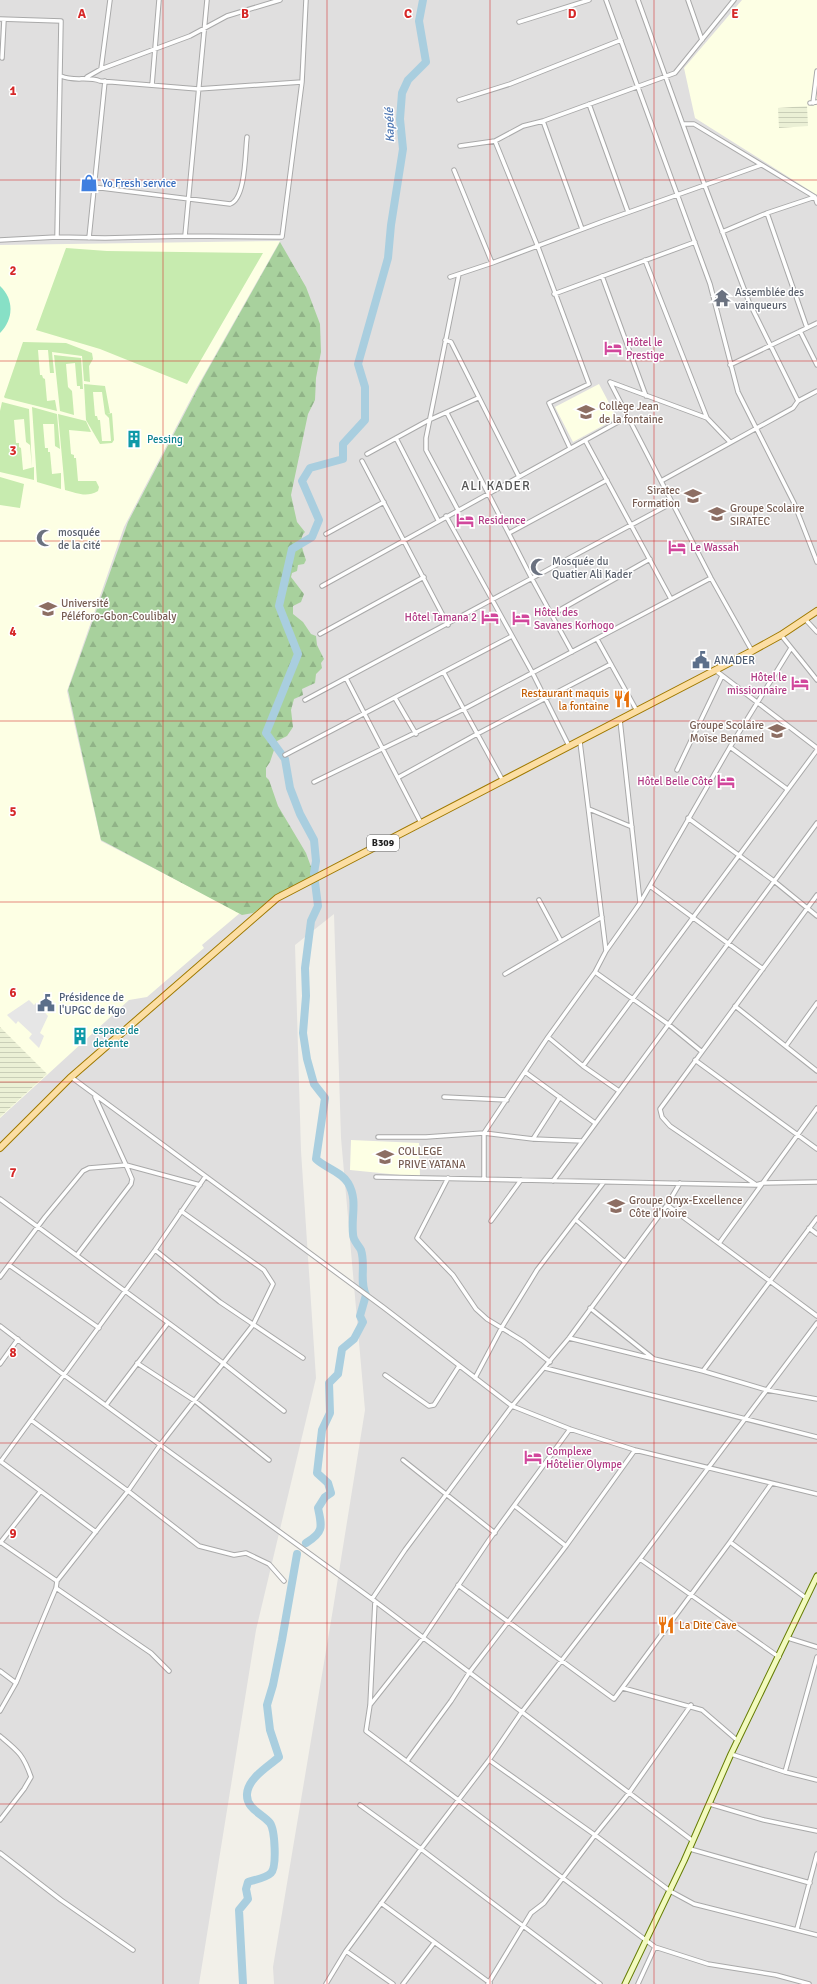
<svg xmlns="http://www.w3.org/2000/svg" width="817" height="1984" viewBox="0 0 817 1984" font-family="Signika,sans-serif">
  <defs>
    <pattern id="farmland-rules" width="6" height="5" patternUnits="userSpaceOnUse"><rect width="6" height="5" fill="#ebf0d5"/><path d="M0 2.5h6" fill="none" stroke="#c9ceb7"/></pattern>
    <pattern id="forest-firs" width="22" height="20" patternUnits="userSpaceOnUse"><rect width="22" height="20" fill="#a8d19d"/><path d="M5 1l3.5 6h-7zM16 11l3.5 6h-7z" fill="#90b387"/></pattern>
  </defs>
  <rect width="100%" height="100%" fill="#f2f0e9"/>
  <path fill="#e0dfdf" d="M0 0H817V1984H274L273 1967 333 1609 365 1410 341 1138 334 914 295 945 301 1151 316 1378 256 1630 199 1984H0Z"/>
  <path fill="#fdffe4" d="M742 0H817V195L695 118 684 68Z
    M280 241 196 389 124 527 67 691 101 841 240 913 202 945 204 948 147 997 129 1000 0 1118V245Z
    M599 384 617 418 573 442 555 407Z
    M351 1140 419 1143 420 1177 350 1170Z"/>
  <path fill="url(#farmland-rules)" d="M807 106 808 126 779 128 778 108Z
    M0 1027 47 1074 0 1117Z"/>
  <path fill="#c7ebaf" fill-rule="evenodd" d="M66 248 107 251 263 253 187 384 100 349 36 330Z
    M23 342 66 343 92 353 93 359 89 366 90 382 84 381 82 356 52 352 54 373H50L48 350H38L40 375H42L43 378 45 379 47 401 55 400 57 411 5 398 4 397Z
    M54 355 81 358 83 389H80V386H77L75 363 66 364 68 387 72 391 74 415 60 411Z
    M84 384 105 386 110 413 107 414 112 413 114 440 112 443 100 444 86 420ZM93 392H102L105 414 109 418 111 441H102L100 420H98L97 416H95Z
    M2 402 29 409 32 468 30 445 26 442 24 419 14 420 16 443H19V447L21 448 23 470 34 467V480L0 472V411Z
    M32 407 57 414 60 449 55 446 54 424H43L45 448H48V452H50L52 474 61 473V489L37 482Z
    M58 414 86 421 91 432 69 430 71 454 74 455V458H76L78 481H96L99 487 98 491C86 498 77 493 65 490Z
    M0 477 24 484 20 508 0 505Z"/>
  <path fill="url(#forest-firs)" d="M280 242 306 287 320 324 321 352 316 378 315 400 308 414 291 495 297 522 305 532C298 538 303 551 306 560L304 564 298 565 297 571 292 573 291 577 304 594 301 602 293 606V614L303 622 311 634 316 636 317 645 324 659 321 663 322 668 316 674 315 683 302 689 303 695 294 699 291 710 293 727 287 736 277 741 270 762 266 768V777L269 780 278 806 306 853 314 875 277 895 253 913 242 915 101 840 68 690 128 522 202 380Z"/>
  <path fill="#87e0c6" d="M0 286C14 299 14 319 0 333Z"/>
  <path fill="#e6e6e6" d="M29 1000 34 1005 36 1003 48 1016 40 1033 44 1036 39 1048 29 1038 32 1034 18 1021 16 1024 7 1015Z"/>
  <g fill="none" stroke-linecap="round" stroke-linejoin="round">
    <path stroke="#a9cedf" stroke-width="8" d="M314 873 316 861 314 840 300 814 290 788 285 759 266 733 298 654 279 606 292 549 312 537 319 520 302 481 310 468 343 459V444L365 420V387L358 364 388 258 391 225 403 149 400 119 402 93 408 80 426 62 419 21 423 0
      M306 1543C324 1532 322 1527 318 1508L325 1497 331 1493 328 1483 317 1473 322 1430 330 1413 329 1383 338 1374 342 1349 354 1339 363 1322 360 1316 366 1295C359 1282 366 1265 361 1250 358 1244 353 1241 353 1234 351 1216 358 1200 348 1183 341 1171 325 1168 316 1159L325 1098 314 1084 307 1059 303 1033 306 996 305 968 311 921 318 906 315 882
      M243 1984 239 1910 248 1899 246 1889 248 1882C254 1880 266 1878 271 1873 277 1867 275 1830 270 1823 263 1814 246 1809 247 1794 248 1778 268 1767 279 1757L270 1730 267 1705 273 1685 282 1640 297 1554"/>
    <g stroke="#a9a9a9" stroke-width="5.5">
      <path id="street" d="M606 0 710 284 738 392 794 503 817 562
        M638 0 705 186 749 302 798 401
        M688 0 702 40
        M0 19 61 21 57 237
        M519 22 589 0
        M2 58 4 20
        M101 69 110 0
        M61 76C74 82 87 76 100 81L198 89 302 82
        M87 77 101 69 190 36 227 16 280 0
        M152 85 159 0
        M459 100 510 84 621 40
        M810 103 817 102
        M813 103 817 71
        M589 104 628 212
        M543 121 582 229
        M683 124H694L805 191 815 197 817 203
        M495 141 538 247 589 384 549 403 570 448
        M460 146 495 141 523 126 543 121 675 73 734 0
        M454 170 492 263
        M93 187 230 204C246 199 245 152 247 137
        M767 213 807 328
        M722 232 767 213 815 197
        M185 236 207 0
        M89 238 105 81
        M0 240 57 237 105 238 185 236 282 237 302 82 306 0
        M645 260 707 418 730 442
        M602 276 646 396
        M450 277 492 263 604 221 761 165
        M554 294 695 242
        M800 331 817 365
        M445 340 451 342 519 477
        M730 365 817 323
        M610 382 711 578 752 651
        M610 382 707 418
        M447 413 532 579 572 652
        M396 438 438 520
        M585 440 671 599
        M367 454 429 420 478 398
        M362 461 448 625
        M661 481 793 408 798 401 817 391
        M458 510 426 450V438L459 274
        M446 516 532 672 569 746
        M509 533 607 480
        M326 534 384 502
        M322 586 627 417
        M551 615 650 559
        M805 619 817 632
        M320 634 424 577
        M781 635 817 680
        M597 639 637 711
        M715 670 817 748
        M444 673 503 781
        M346 678 421 823
        M395 698 416 734
        M305 700 672 503
        M620 720 640 902
        M580 742 606 951
        M730 747 787 789
        M285 755 512 636
        M677 770 722 676
        M399 777 477 734 611 664
        M314 782 464 709 711 578
        M589 809 632 827
        M688 818 774 881 817 916
        M650 886 763 969
        M539 900 561 941
        M595 972 668 1024 701 1051
        M505 974 602 917
        M735 1006 817 1071
        M548 1037 583 1066 619 1091
        M786 1046 817 1003
        M695 1060 817 1149
        M583 1066 817 750
        M525 1072 595 1123
        M71 1077 383 1307 512 1406 570 1429 635 1450 817 1494
        M95 1097 126 1165 200 1185
        M444 1097 507 1100
        M378 1137H426L484 1133 533 1139 582 1141
        M533 1139 560 1097
        M376 1177 756 1185 763 1183 817 1182
        M448 1178 417 1238 453 1275 476 1309 487 1319 523 1341 550 1362
        M484 1179V1133L548 1037 595 972 606 951 640 903 730 747 791 648
        M553 1181 817 823
        M755 1184 670 1126 662 1117 660 1109 817 895
        M0 1199 223 1363 284 1411
        M667 1205 817 1316
        M576 1220 625 1262
        M491 1221 521 1180
        M809 1228 817 1234
        M720 1242 817 1108
        M155 1250 220 1302 303 1358
        M9 1265 99 1328
        M0 1277 45 1217 83 1171 89 1168 126 1165 132 1179 131 1184 77 1255
        M590 1308 654 1359
        M0 1326 64 1375 372 1599 693 1841
        M569 1338 703 1371 767 1390 817 1399
        M137 1363 195 1401 269 1460
        M0 1364 18 1339
        M545 1368 817 1437
        M703 1371 817 1218
        M385 1375 429 1406 434 1405 459 1366
        M475 1378 502 1327 537 1270 604 1182
        M106 1405 168 1323
        M31 1420 128 1491 199 1546 234 1555 246 1553 269 1564 284 1581
        M403 1460 495 1533
        M0 1461 96 1532
        M1 1461 155 1250 205 1177
        M515 1506 566 1546
        M0 1542 57 1581
        M730 1542 806 1598
        M0 1543 40 1492
        M640 1559 779 1657
        M458 1585 614 1699 730 1542 771 1484
        M56 1588 151 1653 169 1671
        M372 1599 405 1550 512 1406 569 1338 667 1205 680 1183
        M375 1601 370 1705 366 1731 655 1947 708 1964 776 1975 809 1984
        M788 1638 817 1647
        M0 1671 16 1683
        M623 1688 702 1710 738 1741
        M370 1705 423 1638 489 1540 570 1429
        M0 1711 16 1683 56 1588 57 1581 128 1491 160 1445 253 1325 273 1284 264 1270 181 1211
        M0 1736C18 1751 23 1754 31 1777L24 1789 0 1820
        M731 1754 785 1772 817 1780
        M489 1760 595 1835 670 1891 694 1904 817 1935
        M407 1761 451 1701 469 1673 566 1546 635 1450
        M785 1772 817 1657
        M710 1804 764 1820 817 1831
        M360 1805 421 1849 600 1984
        M690 1849 810 1883
        M0 1853 61 1900 133 1950
        M381 1903 490 1983
        M797 1929 817 1854
        M346 1951 393 1984
        M326 1984 346 1951 421 1849 489 1760 521 1713 640 1559 817 1323
        M403 1984 434 1943
        M488 1984 531 1913 544 1903 595 1835 629 1793 691 1705
        M638 1984 655 1947"/>
    </g>
    <g stroke="#657d04" stroke-width="7">
      <path id="secondary" d="M625 1984 684 1861 731 1754 817 1576"/>
    </g>
    <g stroke="#9f7900" stroke-width="8">
      <path id="primary" d="M0 1148 70 1078 277 898 752 651 781 635 817 611"/>
    </g>
    <use href="#street" stroke="#fff" stroke-width="3.5"/>
    <use href="#secondary" stroke="#f2fabe" stroke-width="5"/>
    <use href="#primary" stroke="#fcdea3" stroke-width="6"/>
  </g>
  <path fill="none" stroke="#d62828" stroke-width="1" stroke-opacity="0.55" d="M163 0V1984M327 0V1984M490 0V1984M654 0V1984M0 180H817M0 361H817M0 541H817M0 721H817M0 902H817M0 1082H817M0 1263H817M0 1443H817M0 1623H817M0 1804H817"/>
  <defs>
    <g id="shop-bare" transform="scale(1.38)"><path d="M-5-2.5h2.3a2.7 3.5 0 0 1 5.4 0H5L5.5 6h-11ZM-1.5-2.5h3a1.5 2.3 0 0 0-3 0Z" fill="#3f7fe0" stroke="#fff" stroke-width="2.5" paint-order="stroke"/></g>
    <g id="temple-bare" transform="scale(1.38)"><path d="M0-6L5-2H3V0L6.5 2.5H4V6H1.5V3h-3V6H-4V2.5H-6.5L-3 0V-2H-5Z" fill="#6b7280" stroke="#fff" stroke-width="2.5" paint-order="stroke"/></g>
    <g id="hotel-bare" transform="scale(1.38)"><path d="M-6-4.5h1.5V1H6V5H4.5V3h-9V5H-6ZM-4 0a1.8 1.8 0 1 1 3.6 0ZM.5 0V-2.5h3Q6-2.5 6 0Z" fill="#d1479c" stroke="#fff" stroke-width="2.5" paint-order="stroke"/></g>
    <g id="university-bare" transform="scale(1.38)"><path d="M0-5L7-2L0 1L-7-2ZM-4 1L0 2.5L4 1V4Q0 6-4 4Z" fill="#8d6e63" stroke="#fff" stroke-width="2.5" paint-order="stroke"/></g>
    <g id="building-bare" transform="scale(1.38)"><path d="M-4-6H4V6H1V3H-1V6H-4ZM-2.5-4.3h1.7v1.8h-1.7ZM.8-4.3h1.7v1.8H.8ZM-2.5-1h1.7V.8h-1.7ZM.8-1h1.7V.8H.8Z" fill="#0f9aa8" stroke="#fff" stroke-width="2.5" paint-order="stroke"/></g>
    <g id="school-bare" transform="scale(1.38)"><path d="M0-5L7-2L0 1L-7-2ZM-4 1L0 2.5L4 1V4Q0 6-4 4Z" fill="#8d6e63" stroke="#fff" stroke-width="2.5" paint-order="stroke"/></g>
    <g id="mosque-bare" transform="scale(1.38)"><path d="M3.5-4.9A6 6 0 1 0 3.5 4.9A5 5 0 1 1 3.5-4.9Z" fill="#6b7280" stroke="#fff" stroke-width="2.5" paint-order="stroke"/></g>
    <g id="civic-bare" transform="scale(1.38)"><path d="M-.6-6.5H3V-4.5H.6V-3L4-1V1h2V6H-6V1h2V-1L-.6-3ZM-1.2 2.5V6h2.4V2.5Z" fill="#5c6f8a" stroke="#fff" stroke-width="2.5" paint-order="stroke"/></g>
    <g id="restaurant-bare" transform="scale(1.38)"><path d="M-5-6h1v4h1v-4h1v4h1v-4h1v5L-1.5 .5V6h-2V.5L-5-1ZM5-6V6H3V1.5H1.5Q1.5-4 5-6Z" fill="#e8710a" stroke="#fff" stroke-width="2.5" paint-order="stroke"/></g>
  </defs>
  <g fill-rule="evenodd">
    <use href="#shop-bare" x="89" y="183"/>
    <use href="#temple-bare" x="722" y="298"/>
    <use href="#hotel-bare" x="613" y="348"/>
    <use href="#university-bare" x="586" y="412"/>
    <use href="#building-bare" x="134" y="439"/>
    <use href="#school-bare" x="693" y="496"/>
    <use href="#school-bare" x="717" y="514"/>
    <use href="#hotel-bare" x="465" y="520"/>
    <use href="#mosque-bare" x="45" y="538"/>
    <use href="#hotel-bare" x="677" y="547"/>
    <use href="#mosque-bare" x="539" y="567"/>
    <use href="#university-bare" x="48" y="609"/>
    <use href="#hotel-bare" x="490" y="617"/>
    <use href="#hotel-bare" x="521" y="618"/>
    <use href="#civic-bare" x="701" y="660"/>
    <use href="#hotel-bare" x="800" y="683"/>
    <use href="#restaurant-bare" x="622" y="699"/>
    <use href="#school-bare" x="777" y="731"/>
    <use href="#hotel-bare" x="726" y="781"/>
    <use href="#civic-bare" x="46" y="1003"/>
    <use href="#building-bare" x="80" y="1036"/>
    <use href="#school-bare" x="385" y="1157"/>
    <use href="#university-bare" x="616" y="1206"/>
    <use href="#hotel-bare" x="533" y="1457"/>
    <use href="#restaurant-bare" x="666" y="1625"/>
  </g>
  <g text-anchor="middle" dominant-baseline="central" stroke-width="3" stroke-linejoin="round" paint-order="stroke">
    <rect fill="#fff" stroke="#646464" stroke-width="1" x="367" y="835" width="32" height="16" rx="3"/>
    <g font-size="10" font-weight="bold" fill="#222">
      <text x="383" y="843">B309</text>
    </g>
    <g font-size="11" fill="#366cbe" stroke="#fff" text-anchor="start">
      <text x="102" y="183">Yo Fresh service</text>
    </g>
    <g font-size="11" fill="#5b616d" stroke="#fff" text-anchor="start">
      <text x="735" y="292">Assemblée des<tspan x="735" dy="13">vainqueurs</tspan></text>
      <text x="58" y="532">mosquée<tspan x="58" dy="13">de la cité</tspan></text>
      <text x="552" y="561">Mosquée du<tspan x="552" dy="13">Quatier Ali Kader</tspan></text>
    </g>
    <g font-size="11" fill="#b23c85" stroke="#fff" text-anchor="start">
      <text x="626" y="342">Hôtel le<tspan x="626" dy="13">Prestige</tspan></text>
      <text x="478" y="520">Residence</text>
      <text x="690" y="547">Le Wassah</text>
      <text x="534" y="612">Hôtel des<tspan x="534" dy="13">Savanes Korhogo</tspan></text>
      <text x="477" y="617" text-anchor="end">Hôtel Tamana 2</text>
      <text x="787" y="677" text-anchor="end">Hôtel le<tspan x="787" dy="13">missionnaire</tspan></text>
      <text x="713" y="781" text-anchor="end">Hôtel Belle Côte</text>
      <text x="546" y="1451">Complexe<tspan x="546" dy="13">Hôtelier Olympe</tspan></text>
    </g>
    <g font-size="11" fill="#785e54" stroke="#fff" text-anchor="start">
      <text x="599" y="406">Collège Jean<tspan x="599" dy="13">de la fontaine</tspan></text>
      <text x="680" y="490" text-anchor="end">Siratec<tspan x="680" dy="13">Formation</tspan></text>
      <text x="730" y="508">Groupe Scolaire<tspan x="730" dy="13">SIRATEC</tspan></text>
      <text x="61" y="603">Université<tspan x="61" dy="13">Péléforo-Gbon-Coulibaly</tspan></text>
      <text x="764" y="725" text-anchor="end">Groupe Scolaire<tspan x="764" dy="13">Moïse Benamed</tspan></text>
      <text x="398" y="1151">COLLEGE<tspan x="398" dy="13">PRIVE YATANA</tspan></text>
      <text x="629" y="1200">Groupe Onyx-Excellence<tspan x="629" dy="13">Côte d'Ivoire</tspan></text>
    </g>
    <g font-size="11" fill="#0d838f" stroke="#fff" text-anchor="start">
      <text x="147" y="439">Pessing</text>
      <text x="93" y="1030">espace de<tspan x="93" dy="13">detente</tspan></text>
    </g>
    <g font-size="11" fill="#4e5e75" stroke="#fff" text-anchor="start">
      <text x="714" y="660">ANADER</text>
      <text x="59" y="997">Présidence de<tspan x="59" dy="13">l'UPGC de Kgo</tspan></text>
    </g>
    <g font-size="11" fill="#c56008" stroke="#fff" text-anchor="end">
      <text x="609" y="693">Restaurant maquis<tspan x="609" dy="13">la fontaine</tspan></text>
      <text x="679" y="1625" text-anchor="start">La Dite Cave</text>
    </g>
    <g font-size="12" font-style="italic" fill="#4c76b3" stroke="#fff">
      <text transform="translate(390 125) rotate(-92)">Kapélé</text>
    </g>
    <g font-size="13" letter-spacing="1" fill="#555" stroke="#fff">
      <text x="496" y="486">ALI KADER</text>
    </g>
  </g>
  <g font-size="13" text-anchor="middle" font-weight="bold" fill="#d62828" stroke="#fff" stroke-width="3" stroke-linejoin="round" paint-order="stroke">
    <text x="82" y="18">A</text>
    <text x="245" y="18">B</text>
    <text x="408" y="18">C</text>
    <text x="572" y="18">D</text>
    <text x="735" y="18">E</text>
    <text x="13" y="95">1</text>
    <text x="13" y="275">2</text>
    <text x="13" y="455">3</text>
    <text x="13" y="636">4</text>
    <text x="13" y="816">5</text>
    <text x="13" y="997">6</text>
    <text x="13" y="1177">7</text>
    <text x="13" y="1357">8</text>
    <text x="13" y="1538">9</text>
  </g>
</svg>
